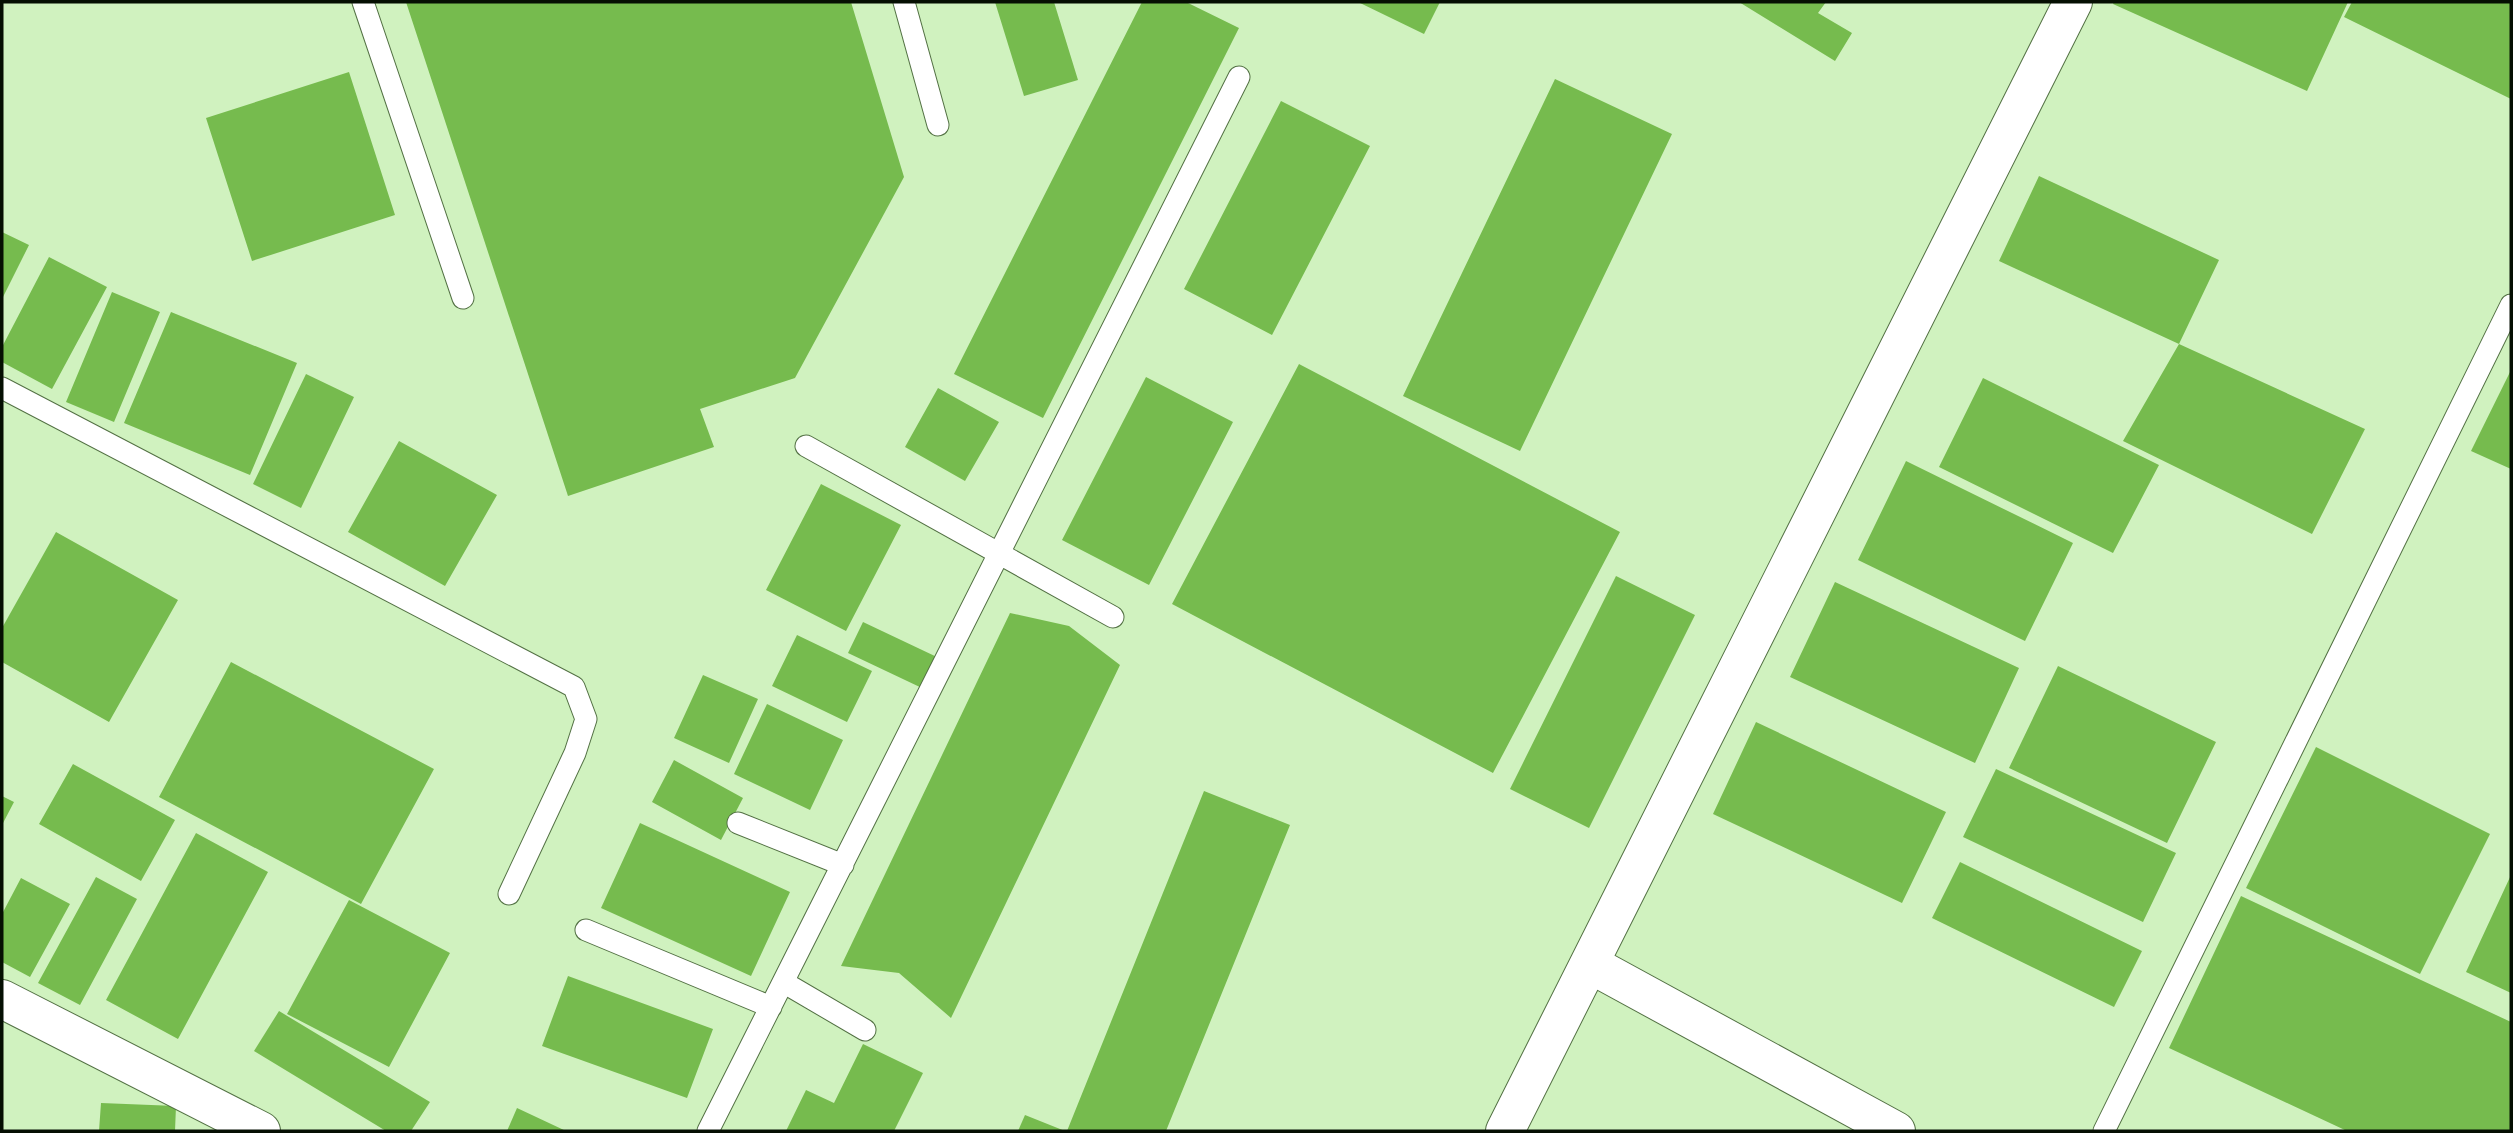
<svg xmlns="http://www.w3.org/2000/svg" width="2513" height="1133" viewBox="0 0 2513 1133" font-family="'Playfair Display',serif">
  <rect width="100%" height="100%" fill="#d0f2bf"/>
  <path fill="#76bb4e" d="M406 2H851L904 177 795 378 700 409 714 447 568 496Z
    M995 2H1054L1078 80 1024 96Z
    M1142 2H1186L1239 28 1043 418 954 374Z
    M1358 2H1440L1424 34Z
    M1739 2H1826L1818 13 1852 33 1835 61Z
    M2114 2H2348L2307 91 2113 4Z
    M2352 2H2511V99L2344 17Z
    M349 72 395 215 252 261 206 118Z
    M1555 79 1672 134 1520 451 1403 396Z
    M1281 101 1370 146 1272 335 1184 289Z
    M2039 176 2219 260 2179 344 2365 429 2312 534 2123 441 2179 344 1999 261Z
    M2 232 29 245 2 299Z
    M49 257 107 287 52 389 2 362V347Z
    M112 292 160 312 114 422 66 402Z
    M171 312 297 363 250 475 124 423Z
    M1299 364 1620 532 1493 773 1172 604Z
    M2511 370V469L2471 451Z
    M306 374 354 397 301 508 253 484Z
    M1146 377 1233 422 1149 585 1062 540Z
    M1983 378 2159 465 2113 553 1939 467Z
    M938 388 999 422 965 481 905 447Z
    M399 441 497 495 445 586 348 532Z
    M1906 461 2073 543 2025 641 1858 560Z
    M821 484 901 525 846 631 766 590Z
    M56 532 178 600 109 722 2 662V628Z
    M1616 576 1695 615 1589 828 1510 789Z
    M1835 582 2019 668 1975 763 1790 677Z
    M1010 613 1069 626 1120 665 951 1018 899 973 841 966Z
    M863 622 939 658 924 689 848 653Z
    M797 635 872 671 847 722 772 686Z
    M231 662 434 769 361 904 159 797Z
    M2058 666 2216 742 2167 843 2009 768Z
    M703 675 758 699 729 763 674 738Z
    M767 704 843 740 810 810 734 774Z
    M1756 722 1946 812 1902 903 1713 814Z
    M2316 747 2490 834 2420 974 2246 888Z
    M674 760 743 798 721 840 652 802Z
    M73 764 175 820 141 881 39 824Z
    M1996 769 2176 853 2143 922 1963 837Z
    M1204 791 1290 825 1166 1131H1067Z
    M2 796 14 802 2 825Z
    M640 823 790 892 751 976 601 908Z
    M196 833 268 872 178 1039 106 1000Z
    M1960 862 2142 951 2114 1007 1932 918Z
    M2511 875V993L2466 972Z
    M96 877 137 899 80 1005 38 983Z
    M21 878 70 904 30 977 2 962V914Z
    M2241 896 2511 1022V1131H2347L2169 1048Z
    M349 900 450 953 389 1067 287 1014Z
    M568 976 713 1029 687 1098 542 1046Z
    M279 1011 430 1102 411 1131H386L254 1051Z
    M863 1044 923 1073 894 1131H786L806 1090 834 1103Z
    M101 1103 176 1106 175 1131H99Z
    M517 1108 566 1131H507Z
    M1025 1115 1065 1131H1018Z"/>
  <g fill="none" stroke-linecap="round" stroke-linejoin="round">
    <g stroke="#537144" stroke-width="23">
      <path id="service" d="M363 2 463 298
        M904 2 938 125
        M2 388 574 687 586 719 575 753 509 894
        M806 446 1113 617
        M738 823 843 865
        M586 930 771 1007
        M783 982 865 1030
        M708 1131 1239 77
        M2104 1131 2511 305"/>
    </g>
    <g stroke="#537144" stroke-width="40">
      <path id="minor" d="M1590 964 1896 1131
        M2 999 261 1131
        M1505 1131 2073 2"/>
    </g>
    <use href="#service" stroke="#fff" stroke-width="21"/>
    <use href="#minor" stroke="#fff" stroke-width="38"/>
  </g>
  <rect width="2513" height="1133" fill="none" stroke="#050f02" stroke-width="7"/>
</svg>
